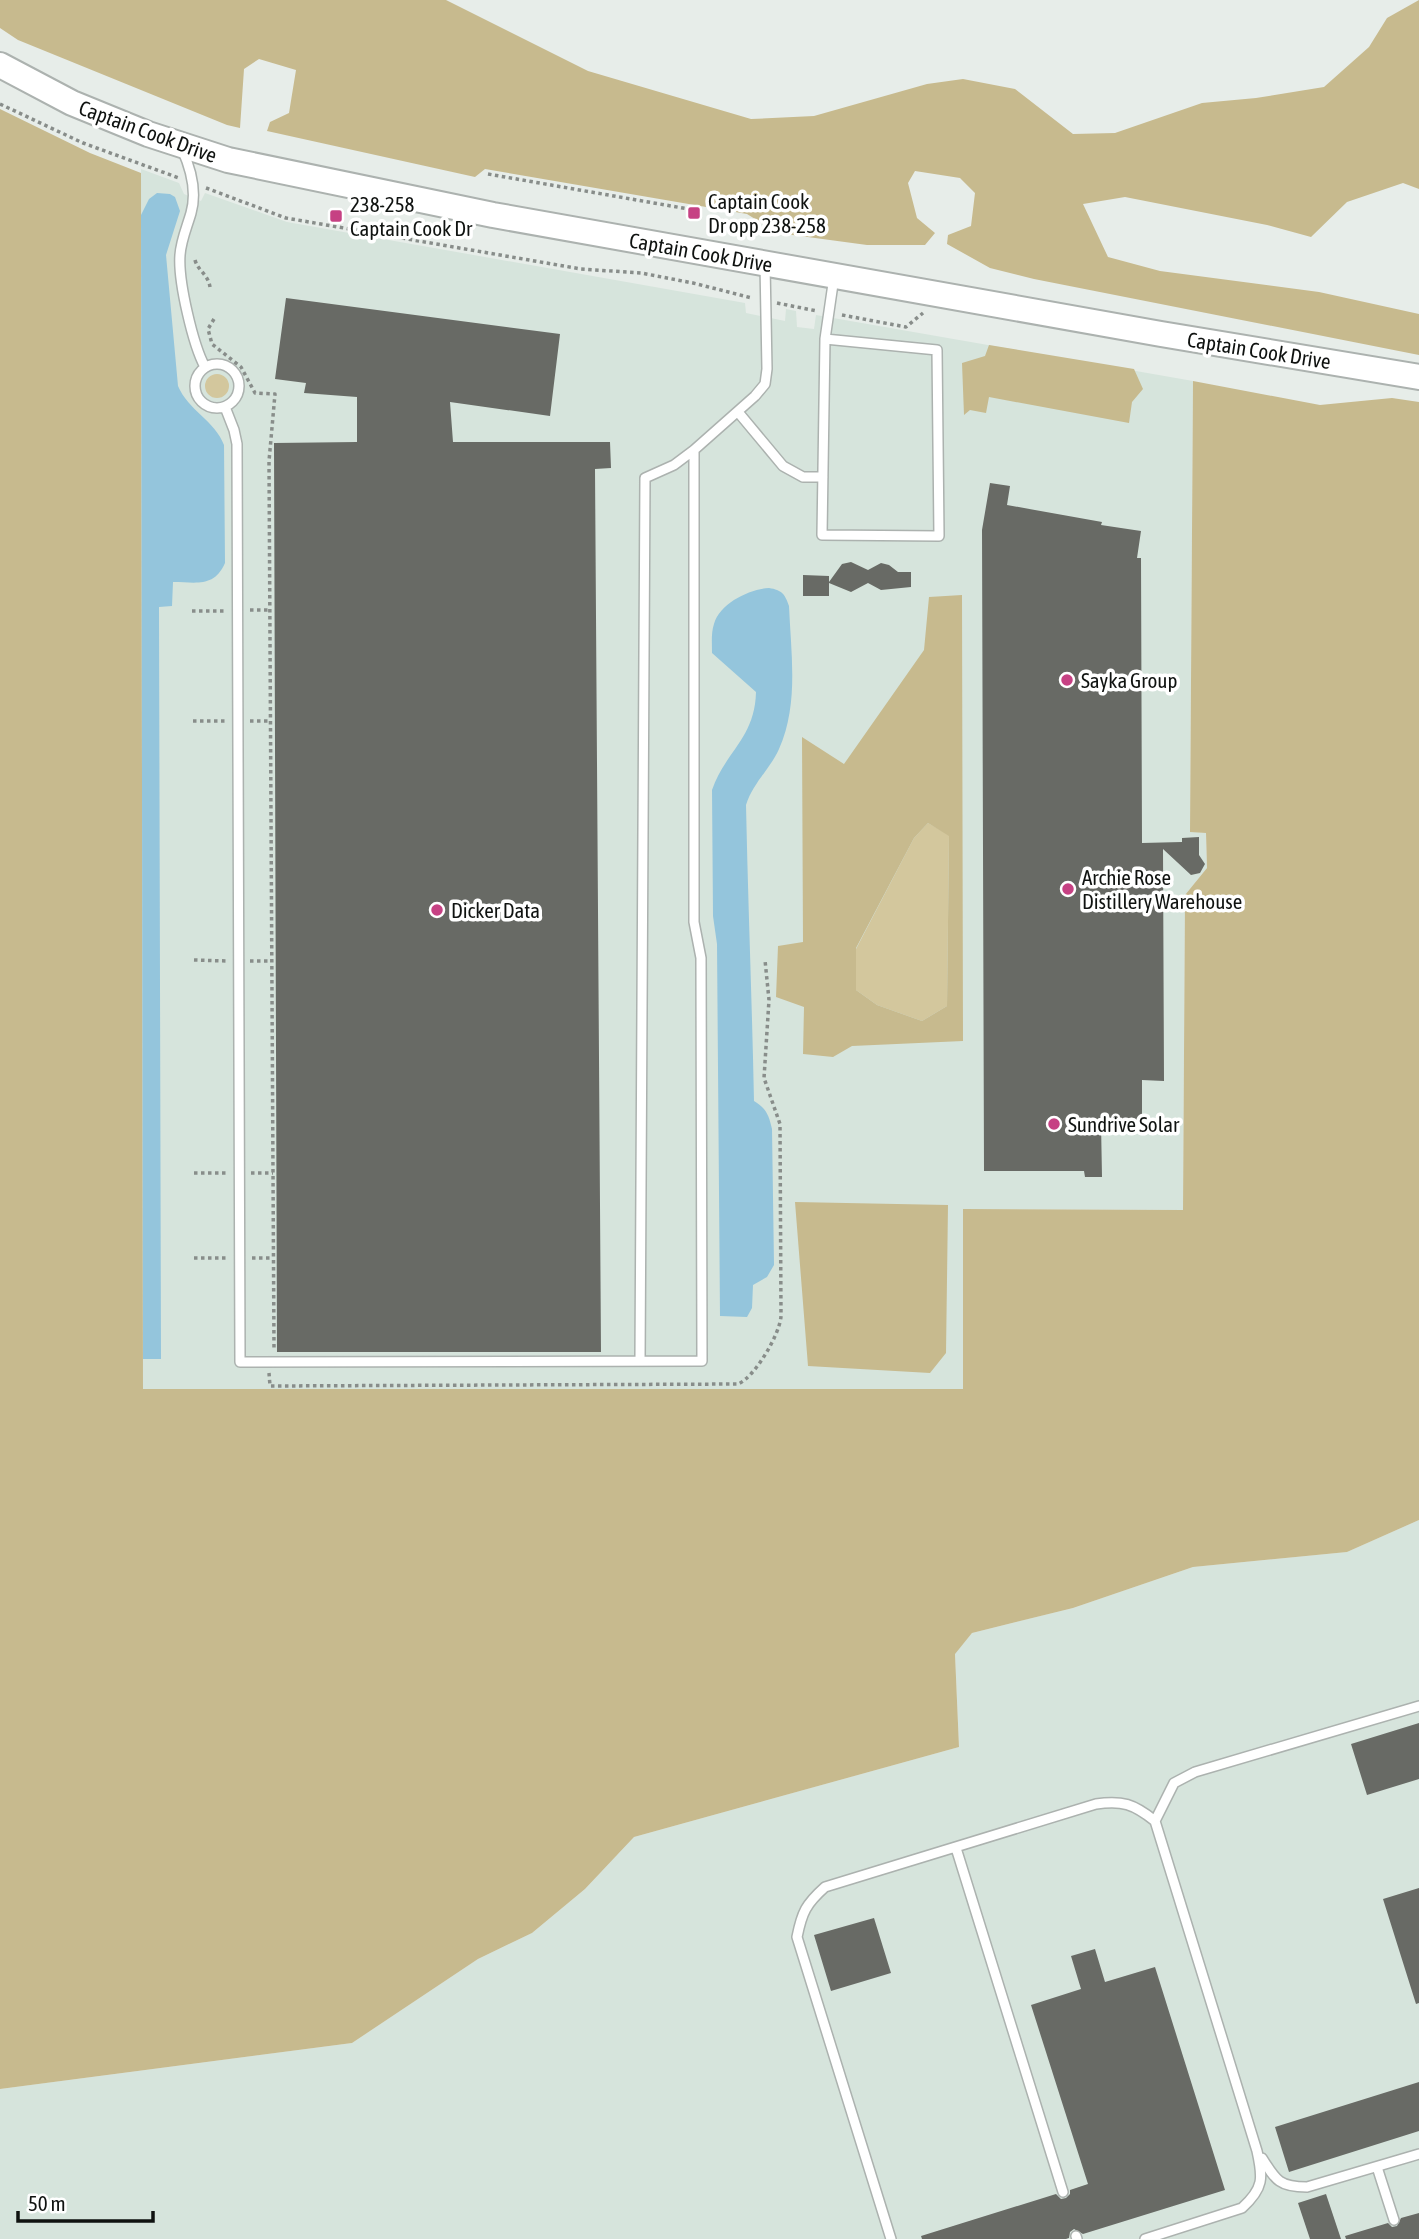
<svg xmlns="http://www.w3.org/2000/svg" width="1419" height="2239" viewBox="0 0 1419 2239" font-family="'Asap Condensed',sans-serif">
  <rect width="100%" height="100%" fill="#e7ede9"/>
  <path fill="#d6e4dc" d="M141 169 179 183 184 194 201 201 205 193 287 222 745 303 746 313 785 321 786 309 796 311 797 327 814 329 816 315 1193 381 1190 831 1206 833 1207 868 1185 895 1183 1210 963 1209V1389H143Z
    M1419 1520V2239H0V2089L352 2043 478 1959 532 1933 585 1889 634 1837 959 1747 955 1653 972 1633 1073 1608 1193 1567 1347 1552Z"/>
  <path fill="#d3c79d" d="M205 386a12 12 0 1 1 24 0a12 12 0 1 1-24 0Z
    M928 823 949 835 947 1006 922 1021 877 1005 856 990V949L914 838Z"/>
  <path fill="#c7ba8e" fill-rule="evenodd" d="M0 0H446L588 71 751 119 814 116 927 84 963 79 1015 89 1073 134 1115 133 1202 103 1256 98 1324 87 1369 47 1387 18 1419 0V189L1403 183 1347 202 1311 237 1267 225 1125 197 1083 204 1108 257 1160 271 1319 292 1419 314V355L1034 279 990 268 947 244 948 235 971 226 975 193 960 178 915 171 908 183 917 218 935 233 925 245H867L778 233 747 214 485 169 475 177 267 131 270 122 289 113 296 70 259 59 244 69 240 128 227 125 18 40 0 28Z
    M0 109 90 153 141 173 143 1389H963V1209L1183 1210 1185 895 1207 868 1206 833 1190 832 1193 381 1320 405 1392 398 1419 402V1520L1347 1552 1193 1567 1073 1608 972 1633 955 1654 959 1747 634 1837 585 1889 532 1933 478 1959 352 2043 0 2089Z
    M989 345 1134 369 1143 389 1132 402 1129 423 989 397 986 413 970 410 964 415 962 363 985 356Z
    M962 595 963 1041 852 1046 833 1057 803 1054 804 1007 776 997 778 946 803 942 802 737 844 764 924 650 929 597ZM928 823 949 836 947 1006 922 1021 877 1005 856 990V948L914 838Z
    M795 1202 948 1205 946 1353 930 1373 808 1366Z"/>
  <path fill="#94c5dc" d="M157 193 170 194 175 197 180 211 166 255 178 386C188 410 215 421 224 445L225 563C214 588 196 582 173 582L172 606 159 607 161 1359H143L141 215 149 199Z
    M769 588C782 590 785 594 789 606 791 654 799 704 779 749 770 769 753 783 746 805 748 903 752 1002 754 1101 766 1108 769 1115 772 1129L774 1265 767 1277 753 1285 752 1308 747 1317 720 1316 717 944 713 916 712 790C725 752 755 738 756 692L712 653C712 643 711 633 714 624 720 603 750 589 769 588Z"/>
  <path fill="#686a65" d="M286 298 560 334 550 416 450 402 453 442H610L611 468 595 469 601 1352H277L274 443 357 442V397L304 393 306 383 275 379Z
    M990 483 1010 486 1007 505 1102 522 1101 525 1141 531 1137 558H1141L1142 843 1182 842V838L1199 837V855L1205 864 1200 873 1191 875 1163 849 1164 1081 1142 1080V1123H1101L1102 1177H1085L1084 1171H984L982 530Z
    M851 562 868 570 881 563 889 565 898 572H911V587L881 590 868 583 851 592 829 583V596H803V575L829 576V582L842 564Z
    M1419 1723V1779L1367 1795 1351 1744Z
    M1419 1888V2003L1416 2004 1383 1899Z
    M874 1918 891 1973 831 1991 814 1935Z
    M1095 1949 1105 1982 1155 1967 1225 2190 1083 2234 1074 2229 1070 2232 1069 2238 1066 2239H922L921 2236 1056 2194 1061 2199 1066 2198 1070 2194V2190L1088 2184 1031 2005 1081 1989 1071 1956Z
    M1419 2082V2131L1289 2172 1275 2127Z
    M1326 2194 1341 2239H1310L1298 2203Z
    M1419 2213V2239H1346L1345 2236 1388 2223 1392 2227 1397 2226 1401 2218Z"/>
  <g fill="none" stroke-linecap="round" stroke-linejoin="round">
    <g stroke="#acb2af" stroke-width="12">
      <path id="service" d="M182 149C191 169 197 192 191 213 187 227 181 240 180 255 178 281 193 345 205 367
        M825 339 937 350 939 536 822 535 825 339 834 277
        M195 386a22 22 0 1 1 44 0a22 22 0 1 1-44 0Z
        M225 407 234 430 237 444 240 1362 702 1361 701 958 694 922V450
        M738 412 783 466 803 477H823
        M640 1361 645 478 674 465 694 450 755 396 765 384 767 369 765 265
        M956 1848 1063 2192
        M1262 2158C1276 2181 1280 2187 1307 2187L1419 2154
        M1377 2167 1394 2220
        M1076 2236 1077 2239
        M891 2239 797 1937C802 1912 806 1904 825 1887L1096 1804C1122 1800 1134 1804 1155 1821
        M1145 2239 1242 2208C1264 2188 1263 2178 1257 2151L1155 1821 1174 1783 1195 1772 1419 1706"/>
    </g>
    <g stroke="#acb2af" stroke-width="28">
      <path id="secondary" d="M0 65 72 103 148 134 228 160 493 215 1161 334 1419 377"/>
    </g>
    <path stroke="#888d8a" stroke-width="3.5" stroke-dasharray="3.5 3.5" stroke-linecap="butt" d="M0 104 83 143 179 178
      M488 174 694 210
      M206 188 286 218 581 269 641 273 693 283 752 298
      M195 260C198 271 208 274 210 287
      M777 303 817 311
      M842 315 906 327 923 313
      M214 319 208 329 212 344 241 367 255 393 275 394 269 461 274 1349
      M250 610H270
      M192 611H225
      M193 721H226
      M250 721H270
      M194 960 227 961
      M250 961H271
      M194 1173H227
      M251 1173H273
      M194 1258H227
      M252 1258H273
      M269 1373 270 1386 738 1384C755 1377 780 1334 781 1316L780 1124 764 1078 769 1000 765 960"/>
    <use href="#service" stroke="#fff" stroke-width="9"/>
    <use href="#secondary" stroke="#fff" stroke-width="24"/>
  </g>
  <g fill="#c64183" stroke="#fff" stroke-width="2.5">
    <rect x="687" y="206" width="14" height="14" rx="3.5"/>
    <rect x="329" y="209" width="14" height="14" rx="3.5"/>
    <circle cx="1067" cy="680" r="7"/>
    <circle cx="1068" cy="889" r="7"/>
    <circle cx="437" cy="910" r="7"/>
    <circle cx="1054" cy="1124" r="7"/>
  </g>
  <g text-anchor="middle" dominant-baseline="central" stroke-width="7" stroke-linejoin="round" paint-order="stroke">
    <g font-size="21" fill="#0f1210" stroke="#fff">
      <text transform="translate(148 131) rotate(20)">Captain Cook Drive</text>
      <text transform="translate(701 252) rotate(10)">Captain Cook Drive</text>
      <text transform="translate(1259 350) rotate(9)">Captain Cook Drive</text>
    </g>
    <g font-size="21" fill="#0f1210" stroke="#fff" text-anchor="start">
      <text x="708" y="201">Captain Cook<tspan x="708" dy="24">Dr opp 238-258</tspan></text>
      <text x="350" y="204">238-258<tspan x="350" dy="24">Captain Cook Dr</tspan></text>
      <text x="1081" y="680">Sayka Group</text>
      <text x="1082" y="877">Archie Rose<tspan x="1082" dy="24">Distillery Warehouse</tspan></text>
      <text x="451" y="910">Dicker Data</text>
      <text x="1068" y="1124">Sundrive Solar</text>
    </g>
  </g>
  <path d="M18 2211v10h135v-10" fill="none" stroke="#0f1210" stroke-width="3.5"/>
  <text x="28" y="2211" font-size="21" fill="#0f1210" stroke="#ffffff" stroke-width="5" paint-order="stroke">50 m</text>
</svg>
